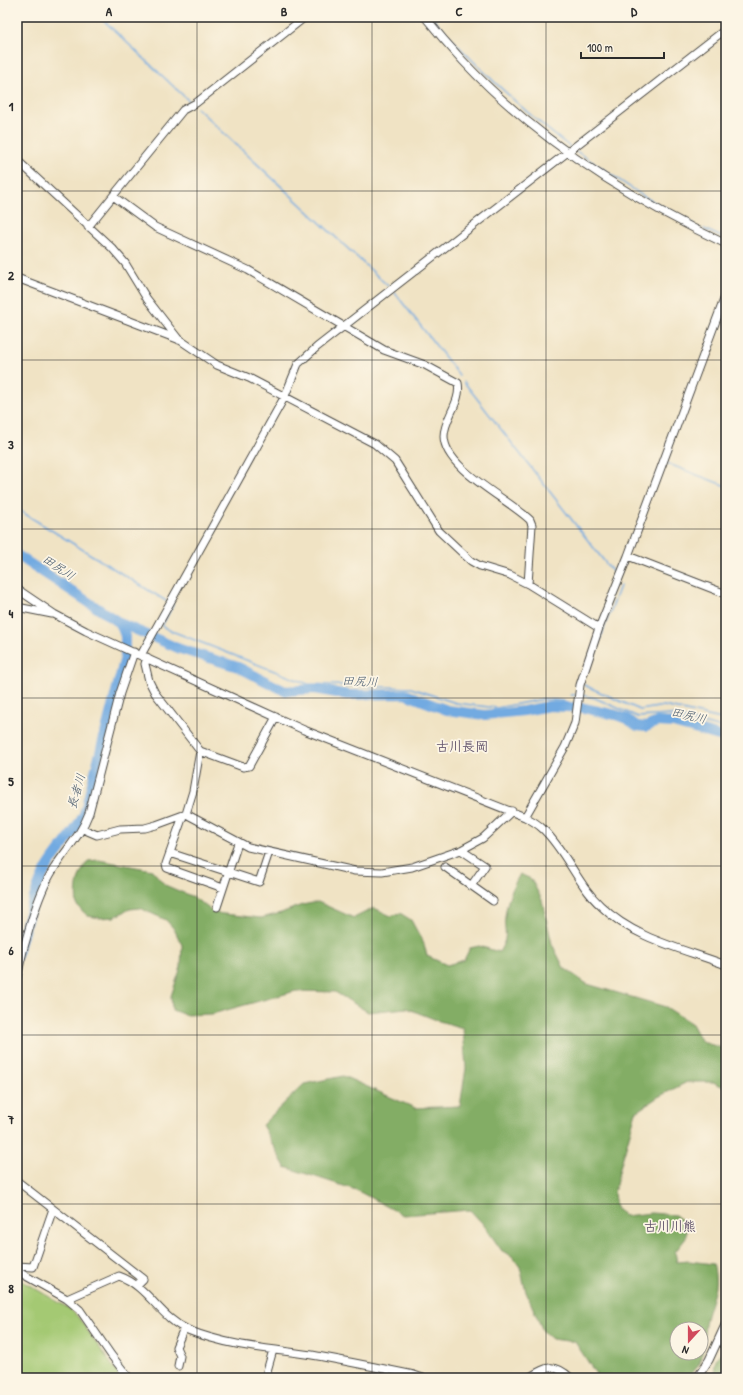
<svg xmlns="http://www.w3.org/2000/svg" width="743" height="1395" viewBox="0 0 743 1395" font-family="'Patrick Hand','Klee One',sans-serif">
  <rect width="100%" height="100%" fill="#fcf5e5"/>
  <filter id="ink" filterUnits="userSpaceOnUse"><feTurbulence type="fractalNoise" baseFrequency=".025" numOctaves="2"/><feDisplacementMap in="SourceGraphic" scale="8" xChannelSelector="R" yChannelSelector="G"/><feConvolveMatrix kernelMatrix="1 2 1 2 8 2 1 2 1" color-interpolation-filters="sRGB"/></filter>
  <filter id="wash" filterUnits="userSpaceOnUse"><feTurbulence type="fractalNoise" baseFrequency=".012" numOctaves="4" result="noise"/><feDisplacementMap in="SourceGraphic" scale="16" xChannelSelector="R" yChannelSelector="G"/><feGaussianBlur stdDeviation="0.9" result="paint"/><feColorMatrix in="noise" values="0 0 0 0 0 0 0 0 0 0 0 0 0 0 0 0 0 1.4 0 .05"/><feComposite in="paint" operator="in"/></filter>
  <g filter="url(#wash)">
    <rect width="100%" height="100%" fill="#f0e3c4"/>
    <path fill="#a4c973" stroke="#687a4f" d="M17 1278 70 1309 78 1317 121 1378H17Z"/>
    <path fill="#83ad65" stroke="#576c48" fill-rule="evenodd" d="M99 860 152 870 165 885 193 897 215 913 261 918 281 913 302 905 318 902 354 918 374 908 391 916 400 913 411 920 424 944 427 956 447 965 464 960 470 948 479 946 499 952C510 934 503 934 505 916 507 901 512 887 520 874L531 879 542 900 552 944 564 968 587 984 666 1007 692 1024 702 1042 726 1049V1088L713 1082H687L658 1097 636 1112 621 1164 614 1193 616 1208 625 1216 651 1213 675 1215 686 1223V1238L675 1252 677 1262 689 1261 713 1264C720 1289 709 1302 705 1324 704 1335 704 1348 701 1358 698 1367 694 1372 687 1378H596V1374L575 1342 552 1339 543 1331 526 1292 520 1267 512 1256 502 1251 483 1224 470 1210 403 1215 356 1190 285 1167 262 1125 304 1084 343 1076 415 1108 460 1106 466 1068 463 1028 439 1021 406 1008 368 1012 335 992 296 991 212 1014 185 1015 172 1010 171 996 181 967 182 945 174 929 166 920 140 908 130 909 114 917 100 918 88 916 77 906C75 888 77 876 88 861ZM677 1329H701V1353H677Z
      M726 1349V1378H717C712 1367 715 1355 726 1349Z"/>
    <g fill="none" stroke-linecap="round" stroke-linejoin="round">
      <path stroke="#72aae1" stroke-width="1.5" d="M100 17 189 101
        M432 17C474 65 520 108 570 147
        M197 108 388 286
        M576 151 643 196 693 224
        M704 229 726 239
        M395 293 459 375
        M464 382 615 575
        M666 463 726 486
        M17 509 166 601
        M172 604 173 605 162 626 169 630 308 684 411 688 456 703 497 708 543 699 564 701
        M594 655 620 586
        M584 685 640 710 664 706 726 720
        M571 695H575
        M580 695 595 698 638 717 671 715 726 729"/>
      <path stroke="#72aae1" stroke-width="10" d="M17 555 120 623 180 649 238 667 285 691 315 689 348 695 405 694 447 710 485 715 524 711 549 706 584 708 616 715 627 719 637 726 646 727 657 722 673 723 726 738
        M17 956C26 927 32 894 47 868 58 849 75 834 84 814L125 657V636L120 623"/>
    </g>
  </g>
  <g filter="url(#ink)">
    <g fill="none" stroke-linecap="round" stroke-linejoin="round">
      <g stroke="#494742" stroke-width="9">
        <path id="minor" d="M425 17C437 32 450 47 463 61 535 138 630 199 726 244
          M17 160 112 248 125 263 147 299 179 340
          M113 196 183 110 196 103 305 17
          M88 227 113 196 155 227 248 270 384 350 425 365 458 383C462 402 444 418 444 436 444 469 509 499 530 520L532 525 528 584
          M17 278 180 340 217 365 249 378 375 444 395 461 439 531 471 561 480 566 510 575 528 584 599 628
          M628 556 726 294
          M17 589 54 614 86 631 304 730 525 817C531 820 538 824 543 829 566 851 577 884 601 906 634 939 684 949 726 965
          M17 607 52 614
          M141 655 285 396 298 364 317 347 726 29
          M147 657 145 664 149 681 155 693 200 751 243 767 249 766 276 717
          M186 814 248 847 355 871 382 872 412 867 461 850 483 838 512 811
          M183 816 166 864 167 868 223 888
          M525 817 565 747 575 723 580 685 599 628 628 556 726 594
          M83 829 97 835 120 829 145 828 156 825 186 814 193 791 200 751
          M461 850 485 866 471 886
          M170 853 259 882 269 852
          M445 867 493 901
          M217 907 238 843
          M17 977C23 947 37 895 53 870 66 849 80 837 89 813L120 693 134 652
          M17 1181 143 1279 137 1285
          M17 1266 33 1267 53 1209
          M17 1271 67 1299 80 1310 111 1355 129 1378
          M67 1299 119 1276C148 1286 160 1318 188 1330 227 1346 271 1349 312 1355 346 1361 380 1368 414 1375L423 1378
          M178 1366 180 1356 176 1347 184 1328
          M269 1378 267 1371 273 1350
          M528 1378C547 1367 553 1362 571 1378
          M697 1378 709 1360 726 1323"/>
      </g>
      <use href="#minor" stroke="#fff" stroke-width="7"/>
    </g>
  </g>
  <path fill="none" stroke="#2b2b2b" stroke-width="1" stroke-opacity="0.55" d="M197 17V1378M372 17V1378M546 17V1378M17 191H726M17 360H726M17 529H726M17 698H726M17 866H726M17 1035H726M17 1204H726"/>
  <g text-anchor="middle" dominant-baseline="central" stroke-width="3.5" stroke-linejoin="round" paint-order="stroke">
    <g font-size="12" font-style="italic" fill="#44576b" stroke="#fcf5e5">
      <text transform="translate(59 567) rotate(34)">田尻川</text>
      <text transform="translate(360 681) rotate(2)">田尻川</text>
      <text transform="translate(689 715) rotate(13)">田尻川</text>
      <text transform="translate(76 791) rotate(-74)">長者川</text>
    </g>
    <g font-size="13" font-weight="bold" fill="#61536b" stroke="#fcf5e5">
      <text x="462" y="746">古川長岡</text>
      <text x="670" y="1226">古川川熊</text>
    </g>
  </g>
  <rect width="743" height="1395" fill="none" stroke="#fcf5e5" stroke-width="44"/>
  <g transform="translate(689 1341) rotate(201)"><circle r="19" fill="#fcf5e5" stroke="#a8a49b"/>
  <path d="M0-3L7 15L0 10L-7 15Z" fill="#d1495b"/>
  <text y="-6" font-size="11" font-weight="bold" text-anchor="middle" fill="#2b2b2b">N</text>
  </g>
  <path d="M581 52v6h83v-6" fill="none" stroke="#2b2b2b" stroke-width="2"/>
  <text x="587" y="52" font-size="12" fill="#2b2b2b" stroke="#fcf5e5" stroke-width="3" paint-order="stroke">100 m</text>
  <rect x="22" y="22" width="699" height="1351" fill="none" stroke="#2b2b2b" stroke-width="1.5"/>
  <g font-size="13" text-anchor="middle" font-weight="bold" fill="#2b2b2b">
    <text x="109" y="16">A</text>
    <text x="284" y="16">B</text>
    <text x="459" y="16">C</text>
    <text x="634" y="16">D</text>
    <text x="11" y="111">1</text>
    <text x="11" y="280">2</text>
    <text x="11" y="449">3</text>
    <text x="11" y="618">4</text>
    <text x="11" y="786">5</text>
    <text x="11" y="955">6</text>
    <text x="11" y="1124">7</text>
    <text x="11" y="1293">8</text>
  </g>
</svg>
